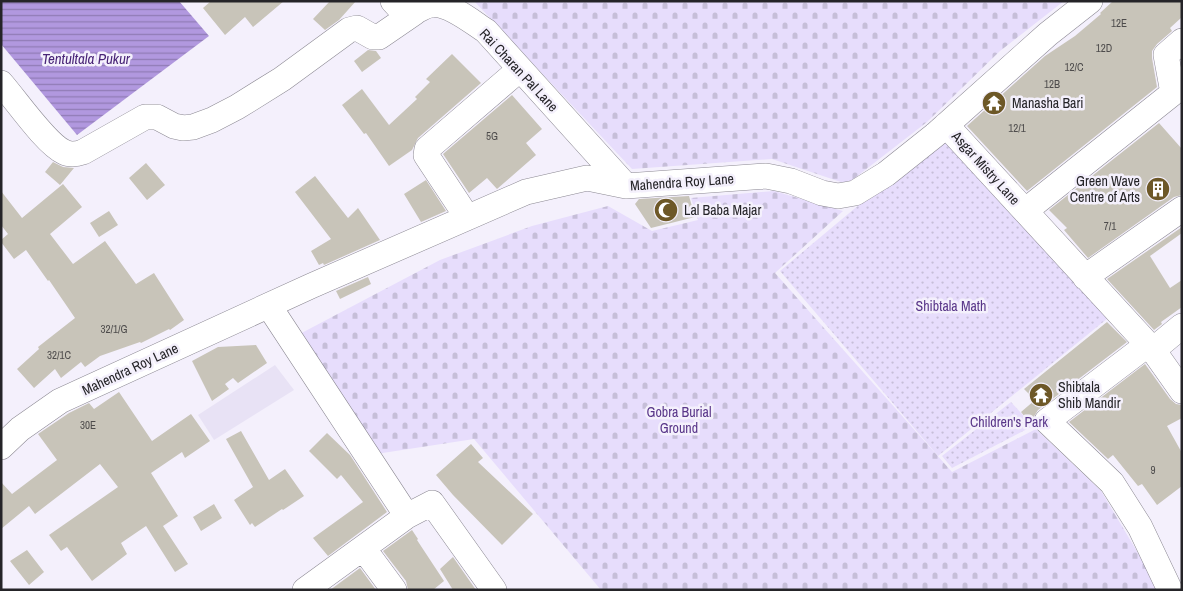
<svg xmlns="http://www.w3.org/2000/svg" width="1183" height="591" viewBox="0 0 1183 591" font-family="'Archivo Narrow',sans-serif">
  <defs>
    <pattern id="grass-dots" width="8" height="8" patternUnits="userSpaceOnUse" patternTransform="scale(1.25)"><rect width="8" height="8" fill="#e7ddfc"/><path d="M2 2h.1M6 6h.1" fill="none" stroke="#c6bed8" stroke-width="1.8" stroke-linecap="round"/></pattern>
    <pattern id="cemetery-stones" width="16" height="16" patternUnits="userSpaceOnUse" patternTransform="scale(1.25)"><rect width="16" height="16" fill="#e7ddfc"/><path d="M2 7V4a2 2 0 0 1 4 0v3zM10 15v-3a2 2 0 0 1 4 0v3z" fill="#c6bed8"/></pattern>
    <pattern id="water-rules" width="6" height="5" patternUnits="userSpaceOnUse" patternTransform="scale(1.25)"><rect width="6" height="5" fill="#b198df"/><path d="M0 2.5h6" fill="none" stroke="#907cb5"/></pattern>
  </defs>
  <rect width="100%" height="100%" fill="#f4f0fc"/>
  <path fill="#e8e2f5" d="M275 365 294 390 214 440 198 415Z"/>
  <path fill="url(#grass-dots)" d="M940 137 1108 318 938 456 780 271Z
    M1011 402 1033 426 952 468 942 456Z"/>
  <path fill="url(#cemetery-stones)" d="M474 1H1064L1000 51 927 122 847 184 772 159 632 169Z
    M774 191 843 211 775 273 952 472 1036 429 1101 491 1160 590H601L474 439 376 454 294 337 440 260 532 226 608 206 652 231 698 220 691 198Z"/>
  <path fill="url(#water-rules)" d="M1 1H179L209 36 77 135 1 44Z"/>
  <path fill="#c8c4b9" d="M211 1H284L253 27 245 17 225 35 203 8Z
    M330 1H356L339 20 325 30 313 19Z
    M1113 1H1182V17L1170 28 1172 31 1157 44 1152 51V58L1157 87 1027 191 967 126 1045 56 1075 36 1101 14 1100 13Z
    M368 50 376 51 381 58 362 72 354 61Z
    M452 54 481 83 418 138 412 150 389 166 366 133 364 134 342 105 362 89 389 125 417 99 415 97 430 82 426 79Z
    M512 95 542 129 526 143 536 155 497 189 487 178 469 193 443 154Z
    M1159 123 1182 149V195L1174 197 1088 258 1064 230 1067 228 1049 210Z
    M53 162 63 167 74 168 60 185 45 172Z
    M146 163 165 185 147 200 129 178Z
    M315 176 348 218 358 208 380 240 324 265 323 263 319 265 311 251 331 239 295 192Z
    M426 180 446 211 421 222 404 194Z
    M63 184 82 207 50 234 73 264 105 241 136 284 154 273 184 320 170 330 169 329 141 343 140 342 100 356 85 367 81 362 61 378 55 369 34 388 17 369 39 349 38 347 75 318 49 280 48 281 26 250 14 259 1 242V240L8 234 1 225V191L22 218Z
    M689 196 695 217 651 228 635 204 639 199Z
    M109 211 118 225 99 237 90 223Z
    M1182 227V233L1150 256 1170 288 1182 280V307L1161 322 1162 324 1154 330 1107 279Z
    M368 277 371 284 340 299 336 291Z
    M1107 322 1127 342 1038 410 1030 423 1021 412 1035 400 1024 389Z
    M256 345 267 363 238 383 233 378 225 384 229 389 212 401 192 361 218 347Z
    M1145 364 1170 399 1176 404 1182 405V418L1167 426 1182 453V486L1157 505 1142 484 1138 486 1113 455 1108 459 1069 422Z
    M119 392 152 441 191 414 210 441 185 458 182 452 151 473 178 516 163 526 188 564 175 572 146 526 121 543 127 554 92 581 67 547 61 551 49 535 118 487 100 464 35 514 29 506 1 529V482L12 494 57 460 38 434 69 413 89 403 94 409Z
    M241 431 269 480 285 469 304 496 283 510 282 509 255 527 252 523 250 525 234 500 253 487 226 439Z
    M327 433 350 455 387 512 328 556 313 538 363 502 341 475 337 479 309 451Z
    M471 444 483 458 478 462 533 514 502 545 453 495 436 475Z
    M214 504 222 518 201 531 193 517Z
    M412 530 418 539 417 540 444 581 433 590H408L406 581 383 551Z
    M27 550 44 572 29 585 10 561Z
    M453 557 476 590H453L440 569Z
    M360 568 376 590H330Z"/>
  <g fill="none" stroke-linecap="round" stroke-linejoin="round">
    <g stroke="#8c8993" stroke-width="26">
      <path id="minor" d="M393 1 404 13C420 13 418 8 430 5 447 1 472 22 486 31L626 186
        M1 83C16 100 46 144 64 152 70 155 77 154 83 152L145 117H157L174 126 183 128 193 127 212 120 237 107 282 79 349 30 357 28 373 37H379L414 13
        M946 125 1153 350 1182 391
        M1025 211 1173 93 1166 55 1182 41
        M467 217 426 155 427 149 520 69
        M1085 277 1182 209
        M269 306 407 516
        M1147 345 1047 421 1112 483 1140 527 1170 590
        M1153 350 1182 326
        M1 447 20 429 60 401 311 286 526 192 587 178 626 186 766 176 791 181 822 193 838 196 855 193 886 174 935 135 1048 34 1090 1
        M363 548 394 590
        M305 590 407 516 432 503 494 590"/>
    </g>
    <use href="#minor" stroke="#fff" stroke-width="25"/>
  </g>
  <defs>
    <g id="temple-disc" transform="scale(1.25)"><circle r="9.5" fill="#6d5827" stroke="#f4f0fc"/><path d="M0-6L5-2H3V0L6.5 2.5H4V6H1.5V3h-3V6H-4V2.5H-6.5L-3 0V-2H-5Z" fill="#fff"/></g>
    <g id="building-disc" transform="scale(1.25)"><circle r="9.5" fill="#6d5827" stroke="#f4f0fc"/><path d="M-4-6H4V6H1V3H-1V6H-4ZM-2.5-4.3h1.7v1.8h-1.7ZM.8-4.3h1.7v1.8H.8ZM-2.5-1h1.7V.8h-1.7ZM.8-1h1.7V.8H.8Z" fill="#fff"/></g>
    <g id="mosque-disc" transform="scale(1.25)"><circle r="9.5" fill="#6d5827" stroke="#f4f0fc"/><path d="M3.5-4.9A6 6 0 1 0 3.5 4.9A5 5 0 1 1 3.5-4.9Z" fill="#fff"/></g>
  </defs>
  <g fill-rule="evenodd">
    <use href="#temple-disc" x="994" y="103"/>
    <use href="#building-disc" x="1158" y="189"/>
    <use href="#mosque-disc" x="666" y="210"/>
    <use href="#temple-disc" x="1041" y="395"/>
  </g>
  <g text-anchor="middle" dominant-baseline="central" stroke-width="5" stroke-linejoin="round" paint-order="stroke">
    <g font-size="11" fill="#4e4c4c">
      <text x="1119" y="23">12E</text>
      <text x="1104" y="48">12D</text>
      <text x="1074" y="67">12/C</text>
      <text x="1052" y="84">12B</text>
      <text x="1017" y="128">12/1</text>
      <text x="492" y="136">5G</text>
      <text x="1110" y="226">7/1</text>
      <text x="114" y="329">32/1/G</text>
      <text x="59" y="355">32/1C</text>
      <text x="88" y="425">30E</text>
      <text x="1153" y="470">9</text>
    </g>
    <g font-size="14" fill="#252428" stroke="#f4f0fc">
      <text transform="translate(519 70) rotate(47)">Rai Charan Pal Lane</text>
      <text transform="translate(986 168) rotate(48)">Asgar Mistry Lane</text>
      <text transform="translate(682 182) rotate(-4)">Mahendra Roy Lane</text>
      <text transform="translate(130 369) rotate(-25)">Mahendra Roy Lane</text>
    </g>
    <g font-size="14" fill="#252428" stroke="#f4f0fc" text-anchor="start">
      <text x="1012" y="103">Manasha Bari</text>
      <text x="1140" y="181" text-anchor="end">Green Wave<tspan x="1140" dy="16">Centre of Arts</tspan></text>
      <text x="684" y="210">Lal Baba Majar</text>
      <text x="1058" y="387">Shibtala<tspan x="1058" dy="16">Shib Mandir</tspan></text>
    </g>
    <g font-size="14" fill="#593689" stroke="#f4f0fc">
      <text x="951" y="306">Shibtala Math</text>
      <text x="679" y="412">Gobra Burial<tspan x="679" dy="16">Ground</tspan></text>
      <text x="1009" y="422">Children's Park</text>
    </g>
    <g font-size="15" font-style="italic" fill="#492577" stroke="#f4f0fc">
      <text x="86" y="58">Tentultala Pukur</text>
    </g>
  </g>
  <rect width="1183" height="591" fill="none" stroke="#252428" stroke-width="5"/>
</svg>
